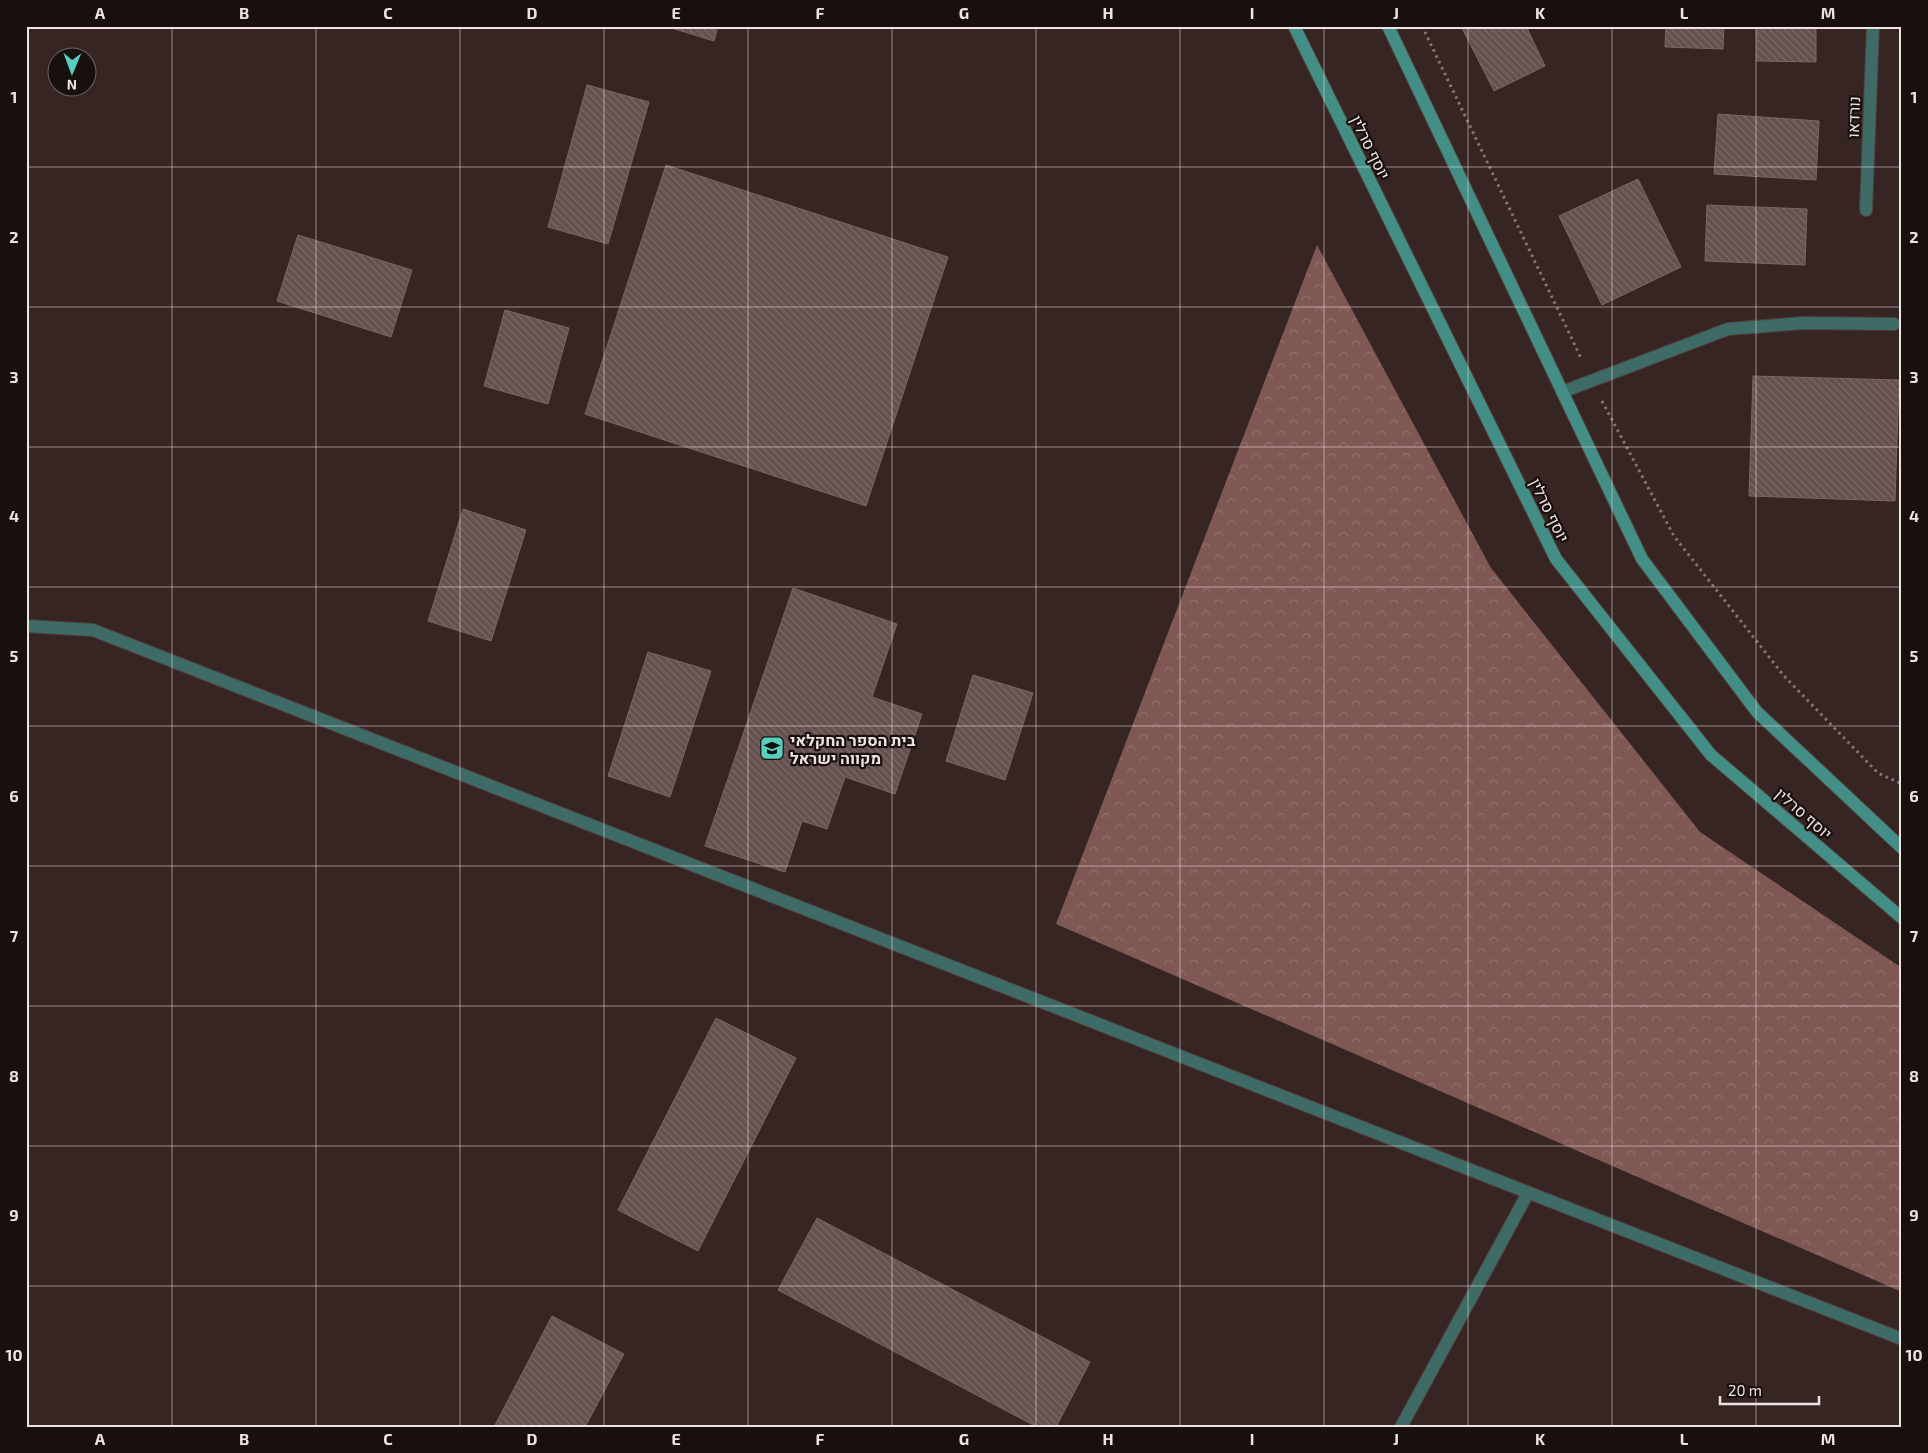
<svg xmlns="http://www.w3.org/2000/svg" width="1928" height="1453" viewBox="0 0 1928 1453" font-family="'Exo 2',Heebo,sans-serif">
  <defs>
    <pattern id="forest-crowns" width="20" height="18" patternUnits="userSpaceOnUse" patternTransform="scale(1.25)"><rect width="20" height="18" fill="#7f5854"/><path d="M2 6a3 3 0 1 1 6 0M12 15a3 3 0 1 1 6 0" fill="none" stroke="#91706c"/></pattern>
    <pattern id="building-back-hatch" width="6" height="6" patternUnits="userSpaceOnUse" patternTransform="scale(1.25)"><rect width="6" height="6" fill="#64504e"/><path d="M-1 5l2 2M0 0l6 6M5-1l2 2" fill="none" stroke="#7a6967"/></pattern>
  </defs>
  <rect width="100%" height="100%" fill="#362523"/>
  <path fill="url(#forest-crowns)" d="M1317 245 1491 568 1700 832 1902 968V1292L1056 924Z"/>
  <path fill="url(#building-back-hatch)" stroke="#7b6664" d="M665 26H718L714 41Z
    M1461 26H1526L1545 66 1494 91Z
    M1666 26H1724L1723 49 1665 47Z
    M1757 26H1816V62L1757 61Z
    M587 85 649 102 608 244 548 227Z
    M1718 114 1819 121 1816 180 1714 174Z
    M666 165 948 257 866 506 585 414Z
    M1638 179 1681 267 1602 305 1559 216Z
    M1707 205 1807 209 1805 265 1705 261Z
    M298 235 412 270 391 337 277 301Z
    M505 310 569 328 548 404 484 386Z
    M1753 376 1899 380 1895 501 1749 496Z
    M463 509 526 530 491 641 428 621Z
    M793 588 897 624 872 697 922 714 895 794 845 777 827 829 802 821 785 872 705 846Z
    M648 652 711 671 670 797 608 776Z
    M973 675 1033 693 1005 780 946 761Z
    M716 1018 796 1058 698 1251 618 1210Z
    M817 1218 1090 1362 1056 1427H1037L778 1290Z
    M552 1316 624 1354 585 1427H494Z"/>
  <g fill="none" stroke-linecap="round" stroke-linejoin="round">
    <g stroke="#50403e" stroke-width="14">
      <path id="service" d="M1562 392 1728 329 1804 323 1894 324"/>
    </g>
    <g stroke="#50403e" stroke-width="14">
      <path id="minor" d="M1866 210 1873 26
        M26 626 93 630 1902 1339
        M1401 1427 1528 1193"/>
    </g>
    <g stroke="#50403e" stroke-width="14">
      <path id="secondary" d="M1294 26 1556 559 1711 755 1902 918
        M1388 26 1642 559 1757 712 1902 848"/>
    </g>
    <path stroke="#857775" stroke-width="3" stroke-dasharray="2.5 4" stroke-linecap="butt" d="M1422 26 1582 360
      M1602 401 1674 536 1784 676 1878 773 1902 784"/>
    <use href="#service" stroke="#3e6b65" stroke-width="12"/>
    <use href="#minor" stroke="#3e6b65" stroke-width="12"/>
    <use href="#secondary" stroke="#438f86" stroke-width="12"/>
  </g>
  <path fill="none" stroke="#efe3e1" stroke-width="1" stroke-opacity="0.55" d="M172 26V1427M316 26V1427M460 26V1427M604 26V1427M748 26V1427M892 26V1427M1036 26V1427M1180 26V1427M1324 26V1427M1468 26V1427M1612 26V1427M1756 26V1427M26 167H1902M26 307H1902M26 447H1902M26 587H1902M26 726H1902M26 866H1902M26 1006H1902M26 1146H1902M26 1286H1902"/>
  <defs>
    <g id="school-square" transform="scale(1.25)"><rect x="-9" y="-9" width="18" height="18" rx="4" fill="#58cec0" stroke="#18100f"/><path d="M0-5L7-2L0 1L-7-2ZM-4 1L0 2.5L4 1V4Q0 6-4 4Z" fill="#111"/></g>
  </defs>
  <g fill-rule="evenodd">
    <use href="#school-square" x="772" y="748"/>
  </g>
  <g text-anchor="middle" dominant-baseline="central" stroke-width="4.5" stroke-linejoin="round" paint-order="stroke">
    <g font-size="16" fill="#efe3e1" stroke="#18100f">
      <text transform="translate(1853 117) rotate(-88)">נורדאו</text>
      <text transform="translate(1371 147) rotate(64)">יוסף סרלין</text>
      <text transform="translate(1550 510) rotate(64)">יוסף סרלין</text>
      <text transform="translate(1804 813) rotate(41)">יוסף סרלין</text>
    </g>
    <g font-size="16" font-weight="bold" fill="#efe3e1" stroke="#18100f" text-anchor="start">
      <text x="790" y="739">בית הספר החקלאי<tspan x="790" dy="18">מקווה ישראל</tspan></text>
    </g>
  </g>
  <rect width="1928" height="1453" fill="none" stroke="#18100f" stroke-width="55"/>
  <g transform="translate(72 72) rotate(181)"><circle r="24" fill="#18100f" stroke="#6e6463"/>
  <path d="M0-4L9 19L0 12L-9 19Z" fill="#58cec0"/>
  <text y="-8" font-size="14" font-weight="bold" text-anchor="middle" fill="#efe3e1">N</text>
  </g>
  <path d="M1720 1396v8h99v-8" fill="none" stroke="#efe3e1" stroke-width="2.5"/>
  <text x="1728" y="1396" font-size="15" fill="#efe3e1" stroke="#18100f" stroke-width="4" paint-order="stroke">20 m</text>
  <rect x="28" y="28" width="1872" height="1398" fill="none" stroke="#efe3e1" stroke-width="2"/>
  <g font-size="16" text-anchor="middle" font-weight="bold" fill="#efe3e1">
    <text x="100" y="19">A</text>
    <text x="244" y="19">B</text>
    <text x="388" y="19">C</text>
    <text x="532" y="19">D</text>
    <text x="676" y="19">E</text>
    <text x="820" y="19">F</text>
    <text x="964" y="19">G</text>
    <text x="1108" y="19">H</text>
    <text x="1252" y="19">I</text>
    <text x="1396" y="19">J</text>
    <text x="1540" y="19">K</text>
    <text x="1684" y="19">L</text>
    <text x="1828" y="19">M</text>
    <text x="14" y="103">1</text>
    <text x="1914" y="103">1</text>
    <text x="14" y="243">2</text>
    <text x="1914" y="243">2</text>
    <text x="14" y="383">3</text>
    <text x="1914" y="383">3</text>
    <text x="14" y="522">4</text>
    <text x="1914" y="522">4</text>
    <text x="14" y="662">5</text>
    <text x="1914" y="662">5</text>
    <text x="14" y="802">6</text>
    <text x="1914" y="802">6</text>
    <text x="14" y="942">7</text>
    <text x="1914" y="942">7</text>
    <text x="14" y="1082">8</text>
    <text x="1914" y="1082">8</text>
    <text x="14" y="1221">9</text>
    <text x="1914" y="1221">9</text>
    <text x="14" y="1361">10</text>
    <text x="1914" y="1361">10</text>
    <text x="100" y="1445">A</text>
    <text x="244" y="1445">B</text>
    <text x="388" y="1445">C</text>
    <text x="532" y="1445">D</text>
    <text x="676" y="1445">E</text>
    <text x="820" y="1445">F</text>
    <text x="964" y="1445">G</text>
    <text x="1108" y="1445">H</text>
    <text x="1252" y="1445">I</text>
    <text x="1396" y="1445">J</text>
    <text x="1540" y="1445">K</text>
    <text x="1684" y="1445">L</text>
    <text x="1828" y="1445">M</text>
  </g>
</svg>
